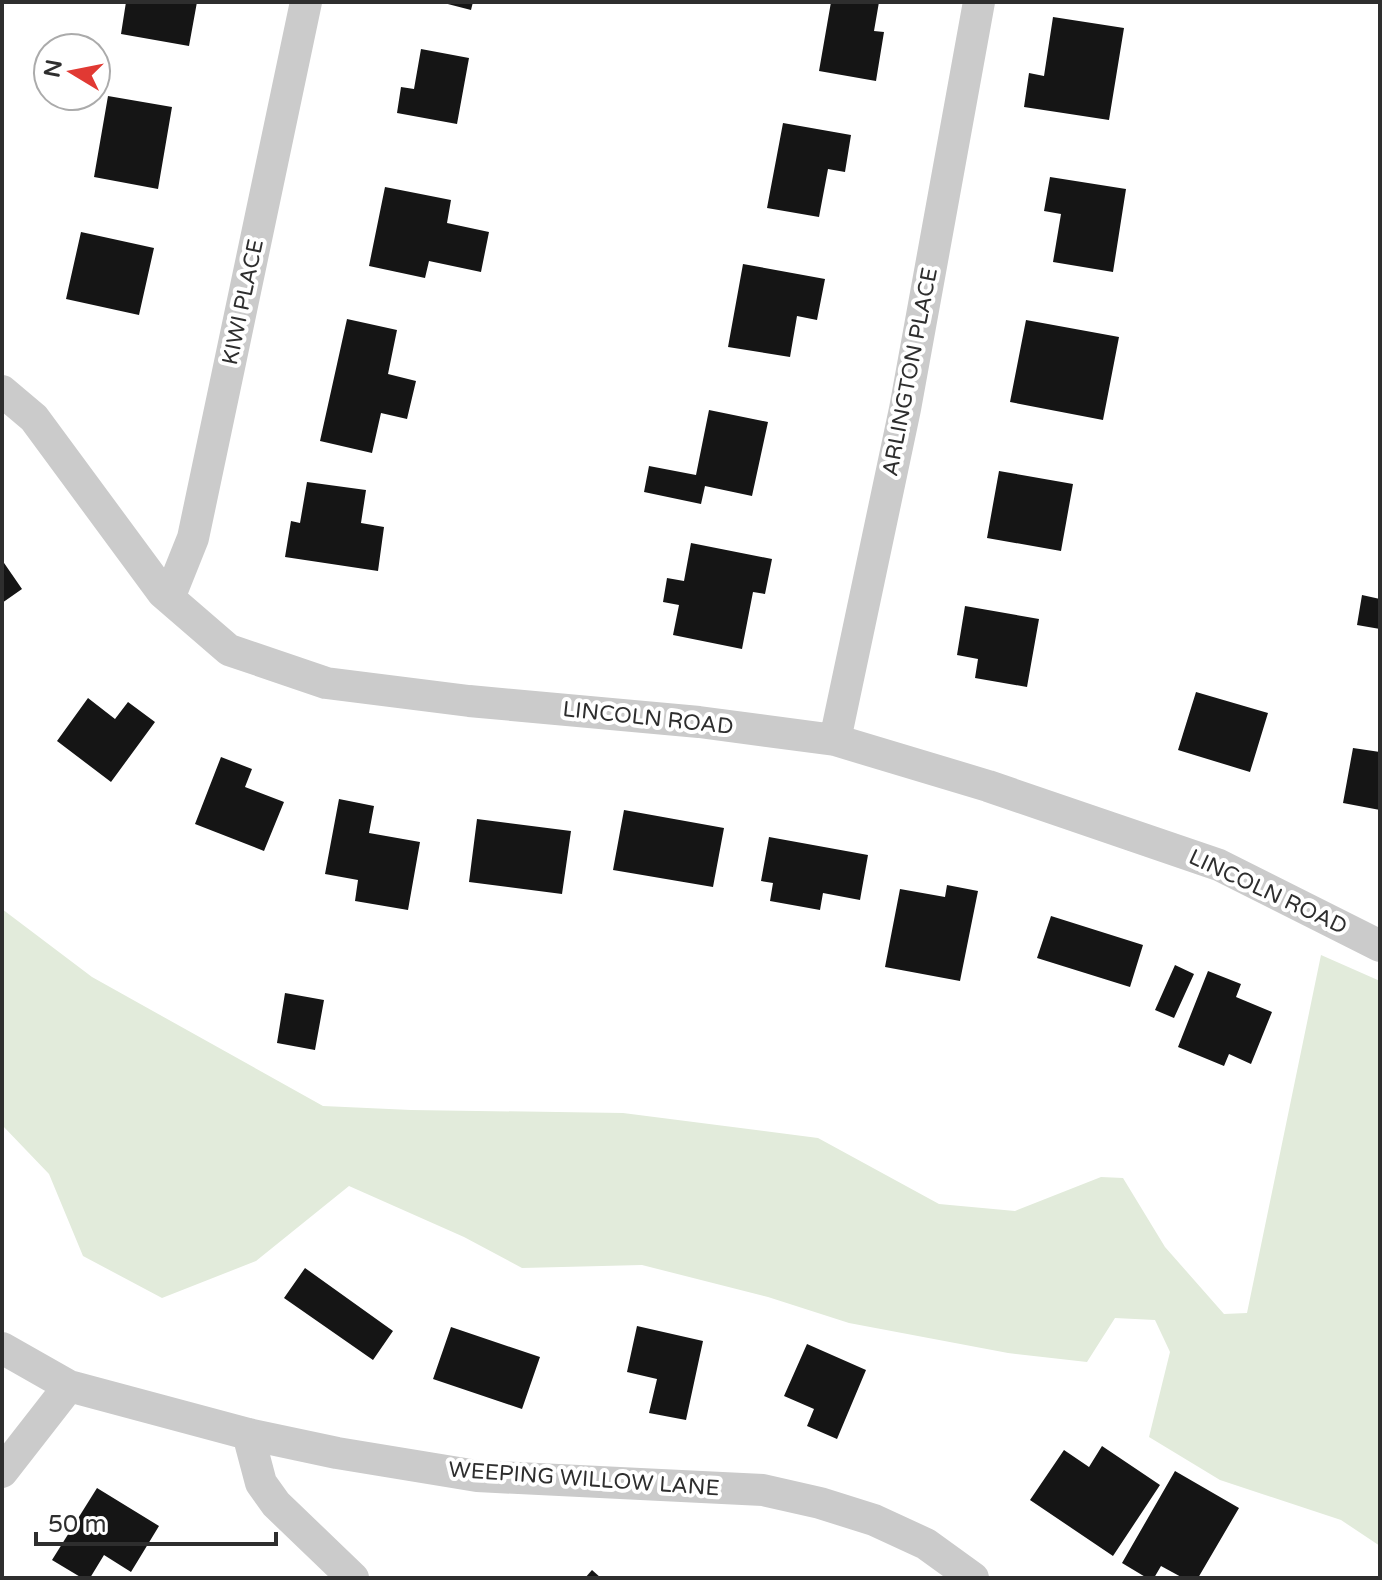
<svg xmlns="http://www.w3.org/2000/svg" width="1382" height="1580" viewBox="0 0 1382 1580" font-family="'Varela Round',sans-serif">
  <rect width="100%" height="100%" fill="#fff"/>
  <path fill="#e2ebdb" d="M2 909 92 977 323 1106 411 1110 623 1113 818 1138 939 1204 1015 1211 1101 1177 1123 1178 1165 1247 1224 1314 1247 1313 1321 955 1380 981V1546L1341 1520 1220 1480 1149 1437 1170 1352 1155 1320 1115 1318 1087 1362 1008 1353 849 1323 768 1297 642 1265 522 1268 464 1237 349 1186 256 1261 162 1298 83 1256 49 1174 2 1125Z"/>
  <path fill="#151515" d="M126 2H197L189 46 121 34Z
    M440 2H473L471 10Z
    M831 2H879L874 31 884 32 876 81 819 71Z
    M1053 17 1124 28 1109 120 1024 107 1029 73 1044 76Z
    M421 49 469 58 457 124 397 113 401 87 414 89Z
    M108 96 172 107 158 189 94 177Z
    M783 123 851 135 845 172 828 169 819 217 767 208Z
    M1050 177 1126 189 1113 272 1053 262 1061 214 1044 211Z
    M385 187 451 200 447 223 489 232 481 272 429 261 425 278 369 266Z
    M81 232 154 248 139 315 66 299Z
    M743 264 825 279 817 320 797 316 790 357 728 347Z
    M347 319 397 330 388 374 416 381 407 419 381 413 372 453 320 441Z
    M1026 320 1119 337 1103 420 1010 402Z
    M709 410 768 422 752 496 705 486 701 504 644 492 649 466 696 475Z
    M999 471 1073 484 1061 551 987 538Z
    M307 482 366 490 361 523 384 527 378 571 285 557 291 521 300 523Z
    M691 543 772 559 765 594 753 592 742 649 673 635 679 605 663 602 667 578 684 581Z
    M2 560 22 589 2 603Z
    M1362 595 1380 599V629L1357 625Z
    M965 606 1039 619 1027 687 975 678 978 659 957 655Z
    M1196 692 1268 713 1250 772 1178 750Z
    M88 698 115 719 128 702 155 722 111 782 57 741Z
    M1353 748 1380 752V810L1343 803Z
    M221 757 252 769 245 787 284 802 264 851 195 824Z
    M339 799 374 806 369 833 420 842 408 910 355 901 358 880 325 874Z
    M624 810 724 828 713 887 613 870Z
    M477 819 571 831 562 894 469 882Z
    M769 837 868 855 860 900 823 893 820 910 770 901 773 883 761 881Z
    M947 885 978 891 960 981 885 967 900 889 945 897Z
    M1051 916 1143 945 1130 987 1037 958Z
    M1175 965 1194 974 1174 1018 1155 1010Z
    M1208 971 1241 984 1236 997 1272 1012 1251 1064 1229 1054 1224 1066 1178 1047Z
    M285 993 324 1000 315 1050 277 1043Z
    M305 1268 393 1331 373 1360 284 1298Z
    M637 1326 703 1341 686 1420 649 1413 657 1379 627 1372Z
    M451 1327 540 1357 522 1409 433 1379Z
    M807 1344 866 1370 837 1439 807 1426 814 1409 784 1396Z
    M1102 1446 1160 1485 1113 1556 1030 1500 1064 1450 1089 1467Z
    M1175 1471 1239 1508 1198 1578H1183L1161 1566 1154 1578H1147L1122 1563Z
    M97 1488 159 1526 131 1572 104 1555 90 1578H82L52 1560Z
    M592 1570 601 1578H585Z"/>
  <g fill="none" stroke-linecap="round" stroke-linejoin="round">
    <path stroke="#cbcbcb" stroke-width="32" d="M2 391 34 418 163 593 229 650 326 683 469 701 699 722 835 740 988 786 1219 865 1380 946
      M169 598 193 538 306 2
      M835 740 905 409 979 2
      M2 1348 69 1386 248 1434 337 1453 477 1476 763 1490 820 1503 874 1520 926 1544 973 1578
      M248 1434 261 1483 276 1504 353 1578
      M2 1472 69 1386"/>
  </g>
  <g text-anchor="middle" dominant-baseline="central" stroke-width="8" stroke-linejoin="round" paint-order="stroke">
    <g font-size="22" fill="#2e2e2e" stroke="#fff">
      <text transform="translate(243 302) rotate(-78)">KIWI PLACE</text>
      <text transform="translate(910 372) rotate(-79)">ARLINGTON PLACE</text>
      <text transform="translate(648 718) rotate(6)">LINCOLN ROAD</text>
      <text transform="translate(1268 892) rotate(25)">LINCOLN ROAD</text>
      <text transform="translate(584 1479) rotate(4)">WEEPING WILLOW LANE</text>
    </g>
  </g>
  <rect width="1382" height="1580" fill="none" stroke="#2e2e2e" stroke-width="8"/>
  <g transform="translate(72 72) rotate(280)"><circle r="38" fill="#ffffff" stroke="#ababab" stroke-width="2"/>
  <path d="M0-6L14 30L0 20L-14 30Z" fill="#e13933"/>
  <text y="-12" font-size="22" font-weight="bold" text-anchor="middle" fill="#2e2e2e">N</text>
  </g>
  <path d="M36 1532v12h240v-12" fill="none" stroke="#2e2e2e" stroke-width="4"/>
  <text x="48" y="1532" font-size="24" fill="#2e2e2e" stroke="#ffffff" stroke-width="6" paint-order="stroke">50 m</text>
</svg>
